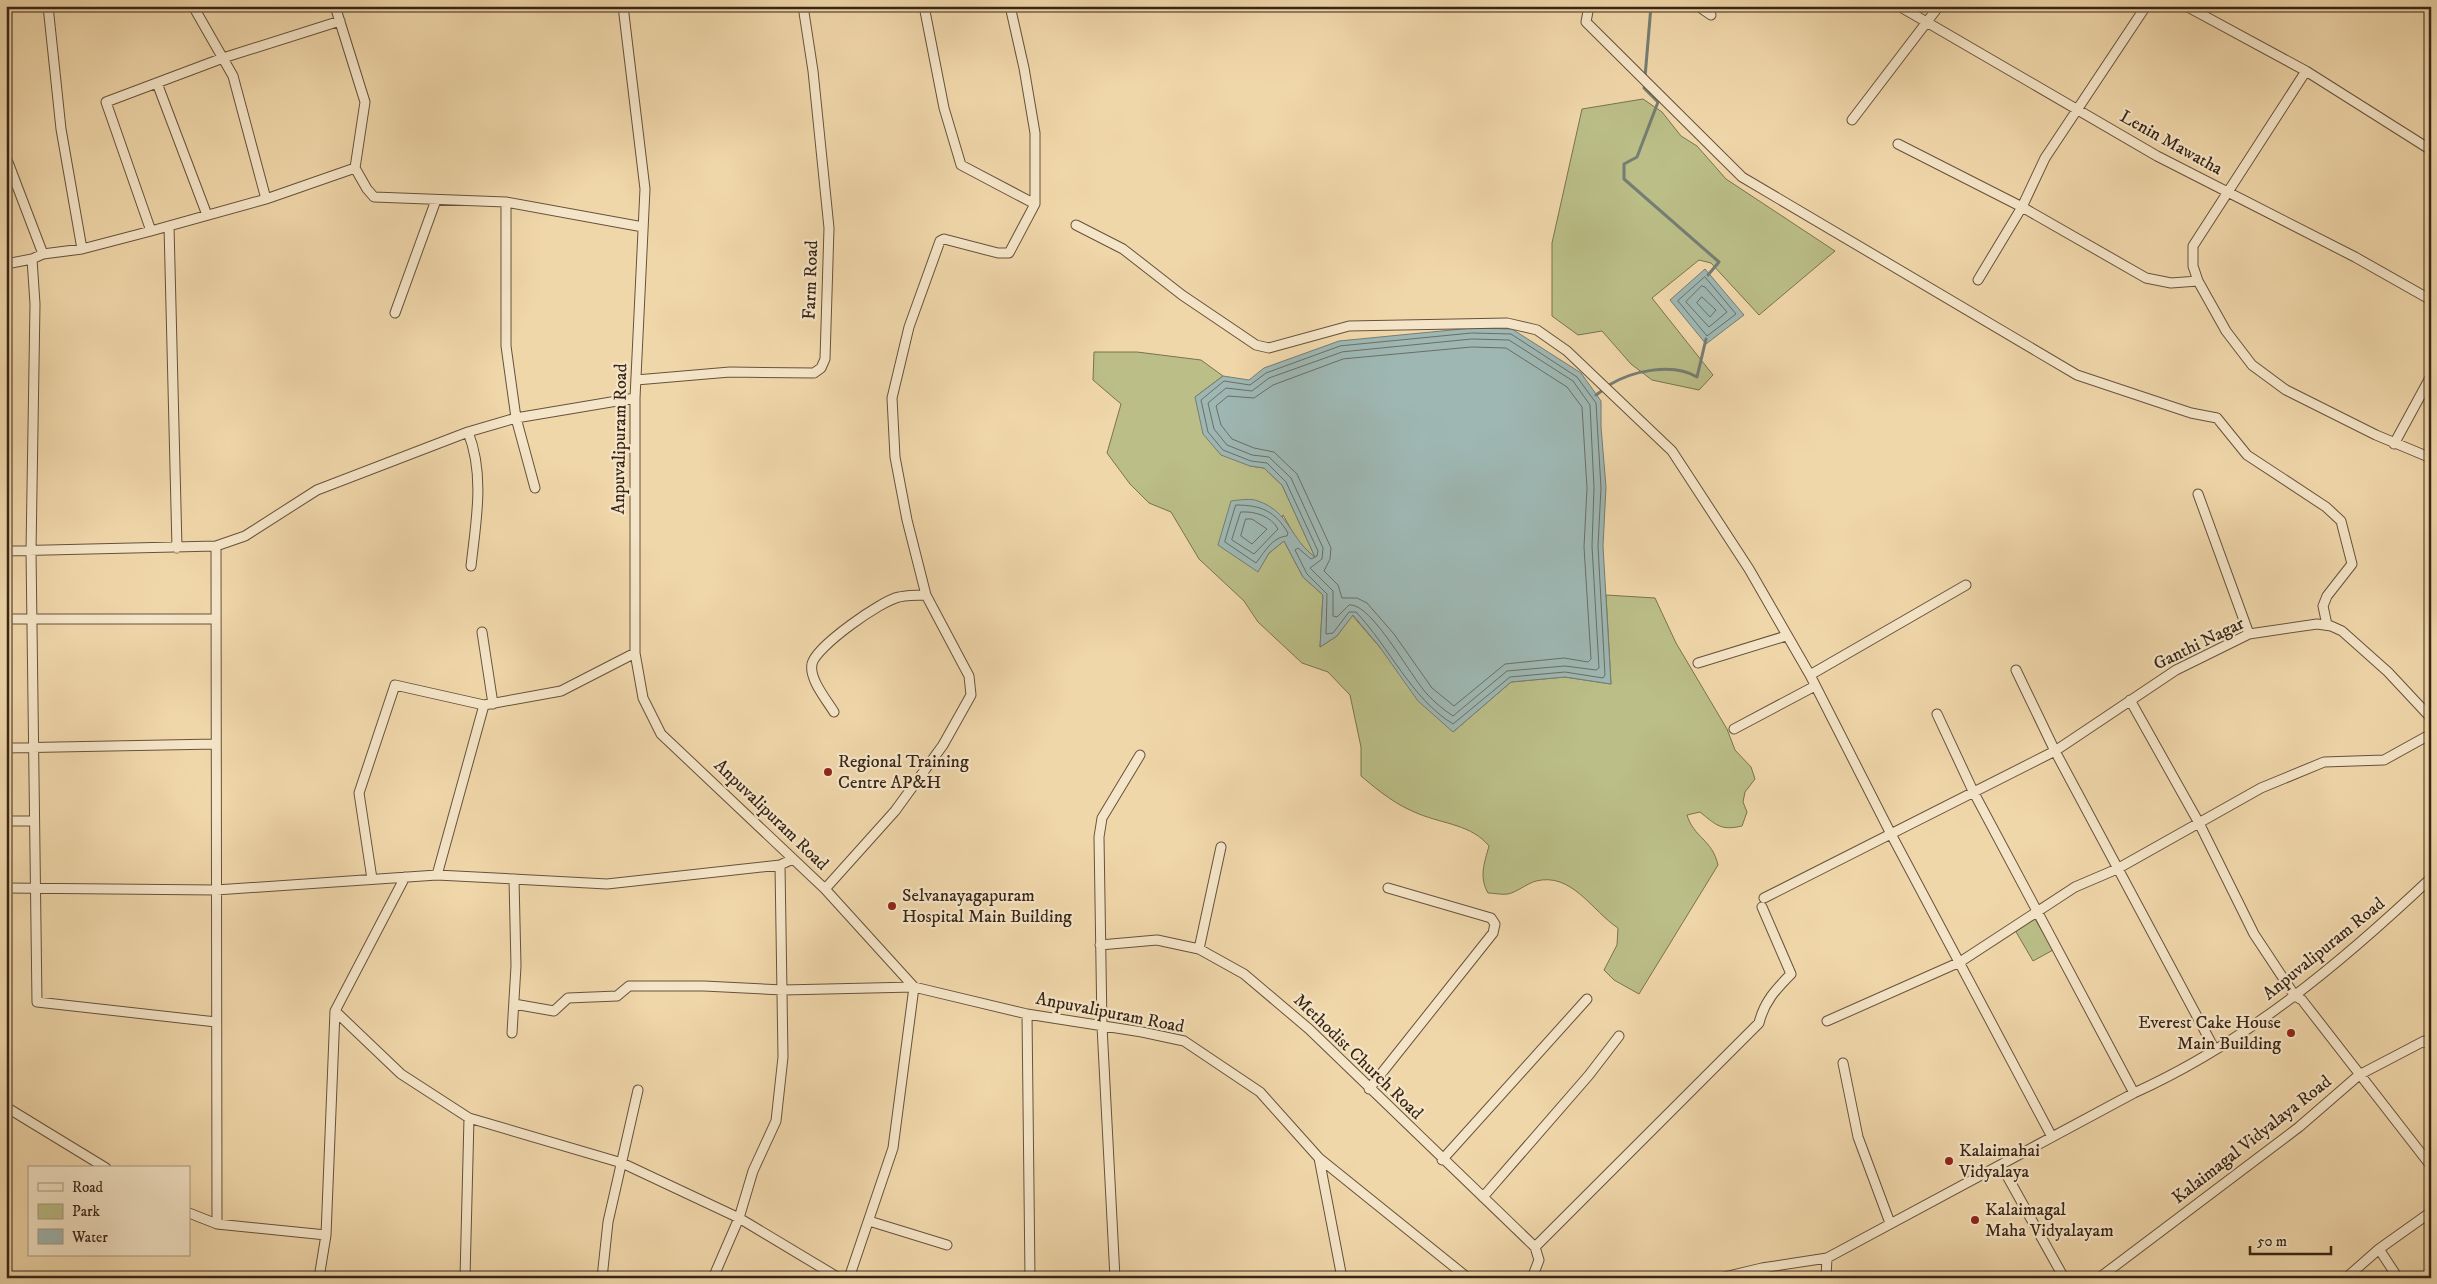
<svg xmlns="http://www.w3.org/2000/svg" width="2437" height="1284" viewBox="0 0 2437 1284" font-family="'IM FELL DW Pica',serif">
  <rect width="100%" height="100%" fill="#f0d7aa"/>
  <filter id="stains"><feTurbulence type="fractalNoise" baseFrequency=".004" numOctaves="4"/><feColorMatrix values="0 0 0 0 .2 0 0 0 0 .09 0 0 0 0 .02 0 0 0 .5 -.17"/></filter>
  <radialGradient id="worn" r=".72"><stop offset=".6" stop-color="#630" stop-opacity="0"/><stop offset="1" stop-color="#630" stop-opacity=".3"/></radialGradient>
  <path fill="#bbbe87" stroke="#7a724f" d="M1643 99 1662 112 1681 136 1697 146 1726 179 1835 251 1759 315 1711 263 1699 260 1652 298 1713 375 1699 390 1652 380 1631 364 1602 331 1578 335 1552 316V243L1582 109Z
    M1094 352H1137L1201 360 1223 376 1195 397 1250 466 1264 468 1282 485 1316 559 1297 540 1283 515 1258 571 1269 553 1284 541 1303 577 1323 595 1320 647 1337 636 1352 615 1453 732 1511 682 1565 677 1611 684 1606 595 1655 598 1676 643 1727 729 1735 750 1751 767 1755 779 1745 792 1743 802 1747 812 1742 826C1721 831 1716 825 1700 812L1687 815C1694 838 1712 839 1718 865L1639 994 1614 980 1604 970 1617 945 1618 928C1592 911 1572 872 1536 881 1526 884 1517 892 1508 894 1502 895 1494 893 1488 893 1479 877 1484 864 1489 846 1472 825 1444 824 1419 814 1396 805 1380 792 1361 776V747L1350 695 1328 672 1302 663 1258 622 1244 601 1199 559 1171 512 1149 503 1130 484 1107 453 1121 404 1093 380Z
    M2035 919 2053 950 2033 961 2015 930Z"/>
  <path fill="#9eb7b3" stroke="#757d75" d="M1705 269 1744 315 1706 344 1670 300Z
    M1472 328 1512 329 1581 373 1601 401V427L1606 487 1603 546 1611 684 1565 677 1511 682 1453 732 1418 701 1379 646 1353 615 1337 636 1320 647 1323 595 1303 577 1284 541 1269 553 1258 572 1218 545 1231 501C1239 500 1251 498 1258 501 1290 512 1290 539 1315 557L1282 485 1264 468 1250 466 1221 455 1203 434 1195 397 1223 376 1249 380 1264 368 1339 341Z"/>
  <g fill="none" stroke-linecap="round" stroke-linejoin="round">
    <path stroke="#6b6e65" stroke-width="1" d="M1705 277 1736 314 1707 336 1678 301Z
      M1702 286 1705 287 1727 312 1709 327 1686 302Z
      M1702 297 1716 310 1710 317 1697 303Z
      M1472 333 1511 334 1577 377 1596 403 1601 488 1598 546 1605 675 1603 678 1565 672 1510 677 1453 724C1411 698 1390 648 1356 612H1349L1333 633 1326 634 1327 594 1307 574 1295 550 1298 548 1311 559 1317 556 1318 551 1286 482 1267 463 1251 461 1223 450 1208 432 1201 400 1224 381 1250 385 1266 373 1340 346Z
      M1472 339 1509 340 1573 381 1590 405 1594 488 1592 546 1599 668 1596 670 1565 666 1507 671 1453 716C1444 710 1434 702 1427 694 1411 677 1371 602 1349 605L1337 617 1333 616V591L1310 568 1322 559 1323 548 1291 478 1269 457 1252 455 1227 445 1214 429 1208 403 1226 388 1252 391 1269 378 1342 352Z
      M1472 347 1506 348 1567 387 1582 407 1587 488 1584 547 1591 659 1588 662 1564 658 1505 664 1454 706 1432 688 1394 634 1367 603 1357 598H1342L1338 585 1324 571 1330 559 1331 548 1297 474 1274 452 1254 448 1232 439 1221 425 1216 406 1228 396 1254 398 1273 385 1343 359Z
      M1236 505C1261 505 1275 511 1288 533L1287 536C1272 537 1264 553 1256 563L1225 542Z
      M1241 512C1255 511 1271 516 1278 529L1254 554 1232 540Z
      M1246 519H1252L1267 529 1252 544 1241 536Z"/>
    <path stroke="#757d75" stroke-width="3" d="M1645 77 1651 6
      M1645 84 1644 88 1658 102 1637 157 1624 164V179L1719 262 1708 275
      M1609 385C1632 371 1673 362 1697 377L1706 339
      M1596 395 1603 390"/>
    <g stroke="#66523c" stroke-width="11">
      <path id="street" d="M48 6 61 129 82 249
        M193 6 233 76 266 199
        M335 6 365 102 355 168 367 189 374 197 506 202 643 227
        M623 6 645 189 635 398V653L643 698 661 734 825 889 914 987 1027 1014 1142 1032 1184 1041 1260 1092 1319 1158 1468 1278
        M1010 6 1024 68 1035 133V204
        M1589 6 1586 22 1742 177 2077 375 2191 413 2217 418 2247 455 2326 507 2341 521 2352 564 2327 596 2323 606 2327 625
        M1698 6 1711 15
        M1899 6 2157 156 2355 257 2431 300
        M2186 6 2306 71 2431 150
        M2306 71 2193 246V266L2198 281 2226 331 2252 365 2286 390 2376 435 2431 458
        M157 83 207 215
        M1852 120 1939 6
        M1898 144 2022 207 2146 278 2171 283 2198 281
        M6 157 43 254
        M506 202V346L516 418 535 488
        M1076 225 1123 249 1182 295 1256 345 1269 348 1349 326 1507 323 1537 330 1567 351 1672 451 1749 569 1810 675 1891 834 2052 1137
        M169 226 177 548
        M151 231 106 102 223 58 340 21
        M32 259 35 304 31 551 37 1002 216 1022
        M6 264 32 259 43 254 82 249 151 231 266 199 355 168
        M1978 280 2022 207 2045 158 2146 6
        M395 313 436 200
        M636 380 730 372 814 373 821 368 825 359 829 228 813 71 803 6
        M468 432C485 475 476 521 471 566
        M2394 444 2431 376
        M2198 494 2249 634
        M216 546 217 1224
        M6 551 216 546 245 536 317 490 468 432 516 418 635 398
        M6 619H216
        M482 632 493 704
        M1698 663 1786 636
        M2016 670 2055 751 2215 1050
        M1810 675 1966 585
        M2130 700 2199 823 2254 934 2295 996 2302 1000 2431 1166
        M834 712C826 699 809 679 812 664 815 647 882 600 899 597 908 595 917 595 926 595
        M1937 714 1973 791 2134 1093
        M1734 729 1815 686
        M6 748 216 744
        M6 821H34
        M437 875 484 705
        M372 879 359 793 395 685 484 705 561 691 635 653
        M6 888 216 890 437 875 607 884 780 865 793 859
        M825 889 895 811 943 745 971 695 969 676 926 595 907 520 895 457 892 398 909 327 940 241 944 239 998 253H1009L1035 204 961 165 944 108 924 6
        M1764 898 2055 751 2176 670 2249 634 2317 624 2331 626 2342 631 2388 672 2431 718
        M1100 945 1157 940 1199 949 1244 974 1309 1029 1535 1247 1539 1260 1532 1278
        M1199 949 1221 847
        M514 1004 554 1011 568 998 617 996 629 986H704L783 990 914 987 893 1148 849 1278
        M335 1011 401 1074 469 1118 622 1163 739 1218 839 1278
        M1027 1014 1030 1278
        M1827 1021 1960 962 2075 887 2117 869 2261 788 2324 762 2384 760 2431 734
        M512 1033 516 966 514 879
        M1843 1063 1858 1137 1890 1223
        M1369 1089 1493 933 1495 924 1491 918 1388 888
        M6 1107 106 1168
        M1319 1158 1342 1278
        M1442 1160 1587 999
        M2001 1165 2064 1278
        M1483 1197 1589 1075 1619 1036
        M189 1213 217 1224 326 1235
        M869 1221 947 1245
        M1535 1247 1759 1023C1764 1002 1776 989 1791 974L1762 907
        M2379 1249 2398 1278
        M319 1278 326 1235 335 1011 405 877
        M465 1278 469 1118
        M602 1278 608 1222 638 1090
        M713 1278 739 1218 753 1171 776 1121 783 1057 780 865
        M1115 1278 1102 1026 1099 837 1102 818 1140 755
        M1720 1278 1762 1268 1827 1258 2134 1093C2247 1042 2342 962 2431 878
        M1826 1278 1827 1258
        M2099 1278 2299 1127 2359 1075 2424 1041 2431 1046
        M2346 1278 2379 1249 2431 1212"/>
    </g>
    <use href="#street" stroke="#f5e5c8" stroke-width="9"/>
  </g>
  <g fill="#8f2418" stroke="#f5e5c8" stroke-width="2">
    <circle cx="828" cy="772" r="5"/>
    <circle cx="892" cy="906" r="5"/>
    <circle cx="2291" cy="1033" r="5"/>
    <circle cx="1949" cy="1161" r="5"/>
    <circle cx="1975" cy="1220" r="5"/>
  </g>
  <g text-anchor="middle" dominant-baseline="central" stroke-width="4.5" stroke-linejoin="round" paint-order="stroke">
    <g font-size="18" fill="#382517" stroke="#f5e5c8">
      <text transform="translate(2171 143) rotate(29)">Lenin Mawatha</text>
      <text transform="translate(811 280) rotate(-88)">Farm Road</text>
      <text transform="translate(620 439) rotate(-89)">Anpuvalipuram Road</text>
      <text transform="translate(2199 644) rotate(-26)">Ganthi Nagar</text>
      <text transform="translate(771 815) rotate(44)">Anpuvalipuram Road</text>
      <text transform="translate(2324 949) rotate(-39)">Anpuvalipuram Road</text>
      <text transform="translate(1110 1013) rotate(11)">Anpuvalipuram Road</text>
      <text transform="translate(1358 1057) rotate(44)">Methodist Church Road</text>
      <text transform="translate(2252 1140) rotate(-38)">Kalaimagal Vidyalaya Road</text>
    </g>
    <g font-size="18" fill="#382517" stroke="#f5e5c8" text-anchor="start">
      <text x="838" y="762">Regional Training<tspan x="838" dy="21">Centre AP&amp;H</tspan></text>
      <text x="902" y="896">Selvanayagapuram<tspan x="902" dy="21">Hospital Main Building</tspan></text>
      <text x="2281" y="1023" text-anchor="end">Everest Cake House<tspan x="2281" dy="21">Main Building</tspan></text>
      <text x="1959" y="1151">Kalaimahai<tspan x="1959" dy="21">Vidyalaya</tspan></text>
      <text x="1985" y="1210">Kalaimagal<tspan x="1985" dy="21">Maha Vidyalayam</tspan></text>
    </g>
  </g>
  <rect width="2437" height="1284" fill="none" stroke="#f0d7aa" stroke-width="25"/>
  <rect x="8" y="8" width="2422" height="1269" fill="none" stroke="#382517" stroke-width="2.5"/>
  <rect x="12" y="12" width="2412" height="1259" fill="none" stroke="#382517"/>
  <rect x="28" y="1166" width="162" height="90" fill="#f5e5c8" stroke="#a99881"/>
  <rect x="38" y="1183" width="25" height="8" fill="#f5e5c8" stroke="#a99881"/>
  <text x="72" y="1192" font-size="15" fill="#382517">Road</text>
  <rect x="38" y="1204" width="25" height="15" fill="#bbbe87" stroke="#a99881"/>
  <text x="72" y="1216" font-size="15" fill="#382517">Park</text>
  <rect x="38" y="1229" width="25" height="15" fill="#9eb7b3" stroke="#a99881"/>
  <text x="72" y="1242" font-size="15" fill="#382517">Water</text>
  <path d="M2250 1246v8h81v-8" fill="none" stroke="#382517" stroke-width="2.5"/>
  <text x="2257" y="1246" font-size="15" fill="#382517" stroke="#f5e5c8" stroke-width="4" paint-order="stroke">50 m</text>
  <rect width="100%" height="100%" filter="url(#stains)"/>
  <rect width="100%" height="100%" fill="url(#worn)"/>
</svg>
